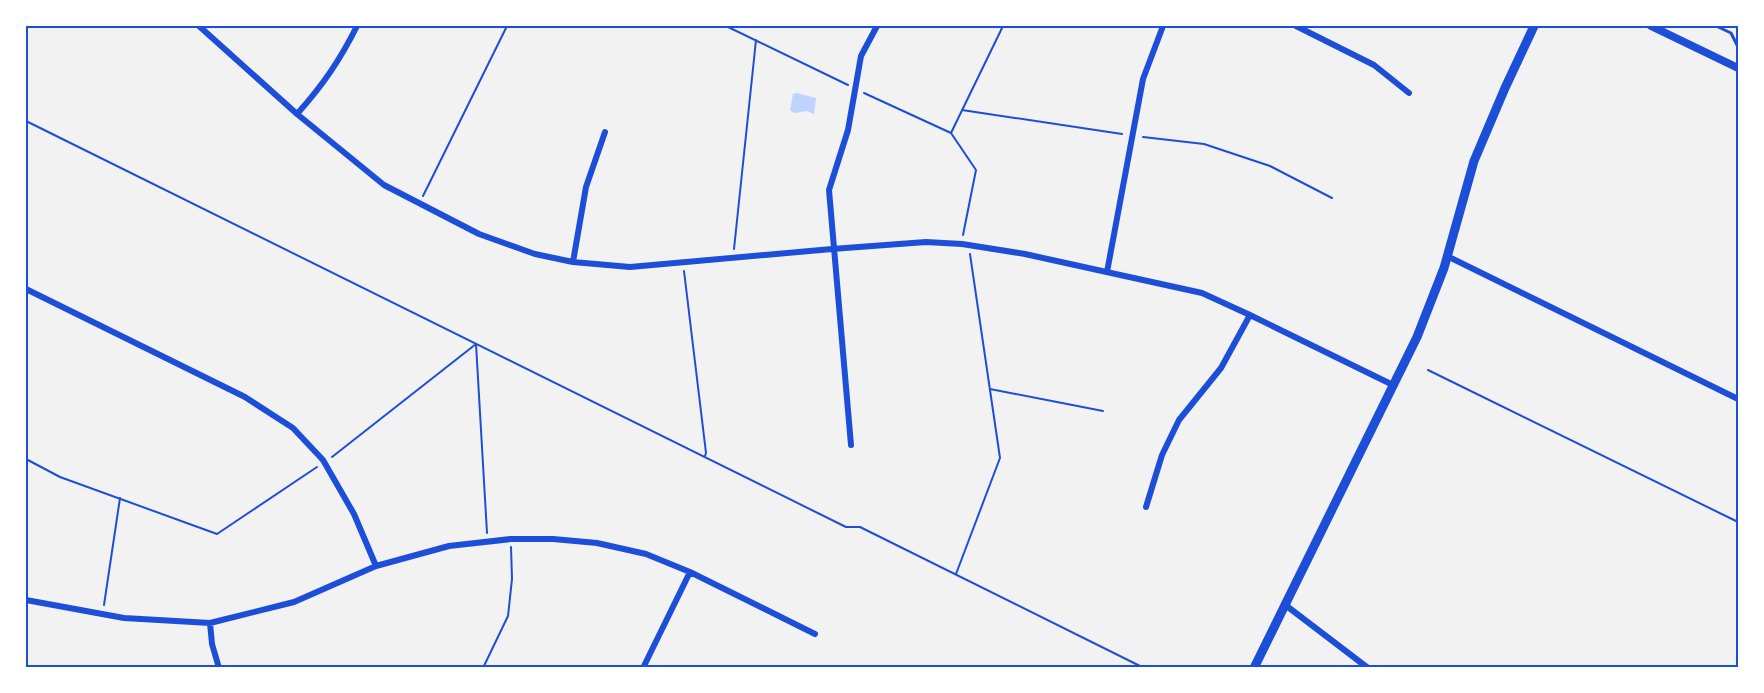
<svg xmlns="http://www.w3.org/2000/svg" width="1764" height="693" viewBox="0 0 1764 693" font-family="Ubuntu,sans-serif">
  <rect width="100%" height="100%" fill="#f2f2f2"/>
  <path fill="#bfd3fe" d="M797 93 816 98 814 114 807 111 794 113 790 110 793 94Z"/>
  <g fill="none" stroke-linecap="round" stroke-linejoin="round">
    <path stroke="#1d4ed8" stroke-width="2" d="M726 26 848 85
      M864 93 951 133 976 170 963 235
      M962 110 1122 134
      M26 121 846 527H860L1144 668
      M951 133 1003 26
      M1143 137 1204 144 1270 166 1332 198
      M423 196 507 26
      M734 249 756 40
      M684 271 706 453 705 456
      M476 344 487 533
      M1428 370 1738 522
      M990 389 1103 411
      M332 457 476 344
      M26 459 60 477 217 534 317 467
      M956 574 1000 458 970 254
      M104 605 120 498
      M483 668 508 616 512 579 511 547"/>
    <path stroke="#1d4ed8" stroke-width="3" d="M1716 26 1731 33 1738 47"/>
    <path stroke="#1d4ed8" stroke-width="6" d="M199 26 297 114 384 185 479 234 535 254 573 262 630 267 832 249 926 242 962 244 1025 254 1202 293 1250 315 1393 385
      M1296 26 1374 65 1409 93
      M297 114C323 85 340 60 357 26
      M1447 256 1738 399
      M573 262 586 187 605 132
      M1107 272 1143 79 1163 26
      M26 289 245 397 293 428 323 460 354 514 376 566
      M851 445 829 190 848 130 861 56 877 26
      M1146 507 1162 455 1179 420 1221 368 1250 315
      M26 600 124 618 210 623 294 602 376 566 449 546 511 539H553L597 543 646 554 690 572 815 634
      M1284 604 1368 668
      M210 623 212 644 219 668
      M643 668 690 572"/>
    <path stroke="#1d4ed8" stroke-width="8" d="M1651 26 1738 68"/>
    <path stroke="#1d4ed8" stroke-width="9" d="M1254 668 1417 337 1444 268 1474 161 1505 88 1534 26"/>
  </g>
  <rect width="1764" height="693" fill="none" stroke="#ffffff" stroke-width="54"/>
  <rect x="27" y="27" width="1710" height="639" fill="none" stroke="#1d4ed8" stroke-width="2"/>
</svg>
